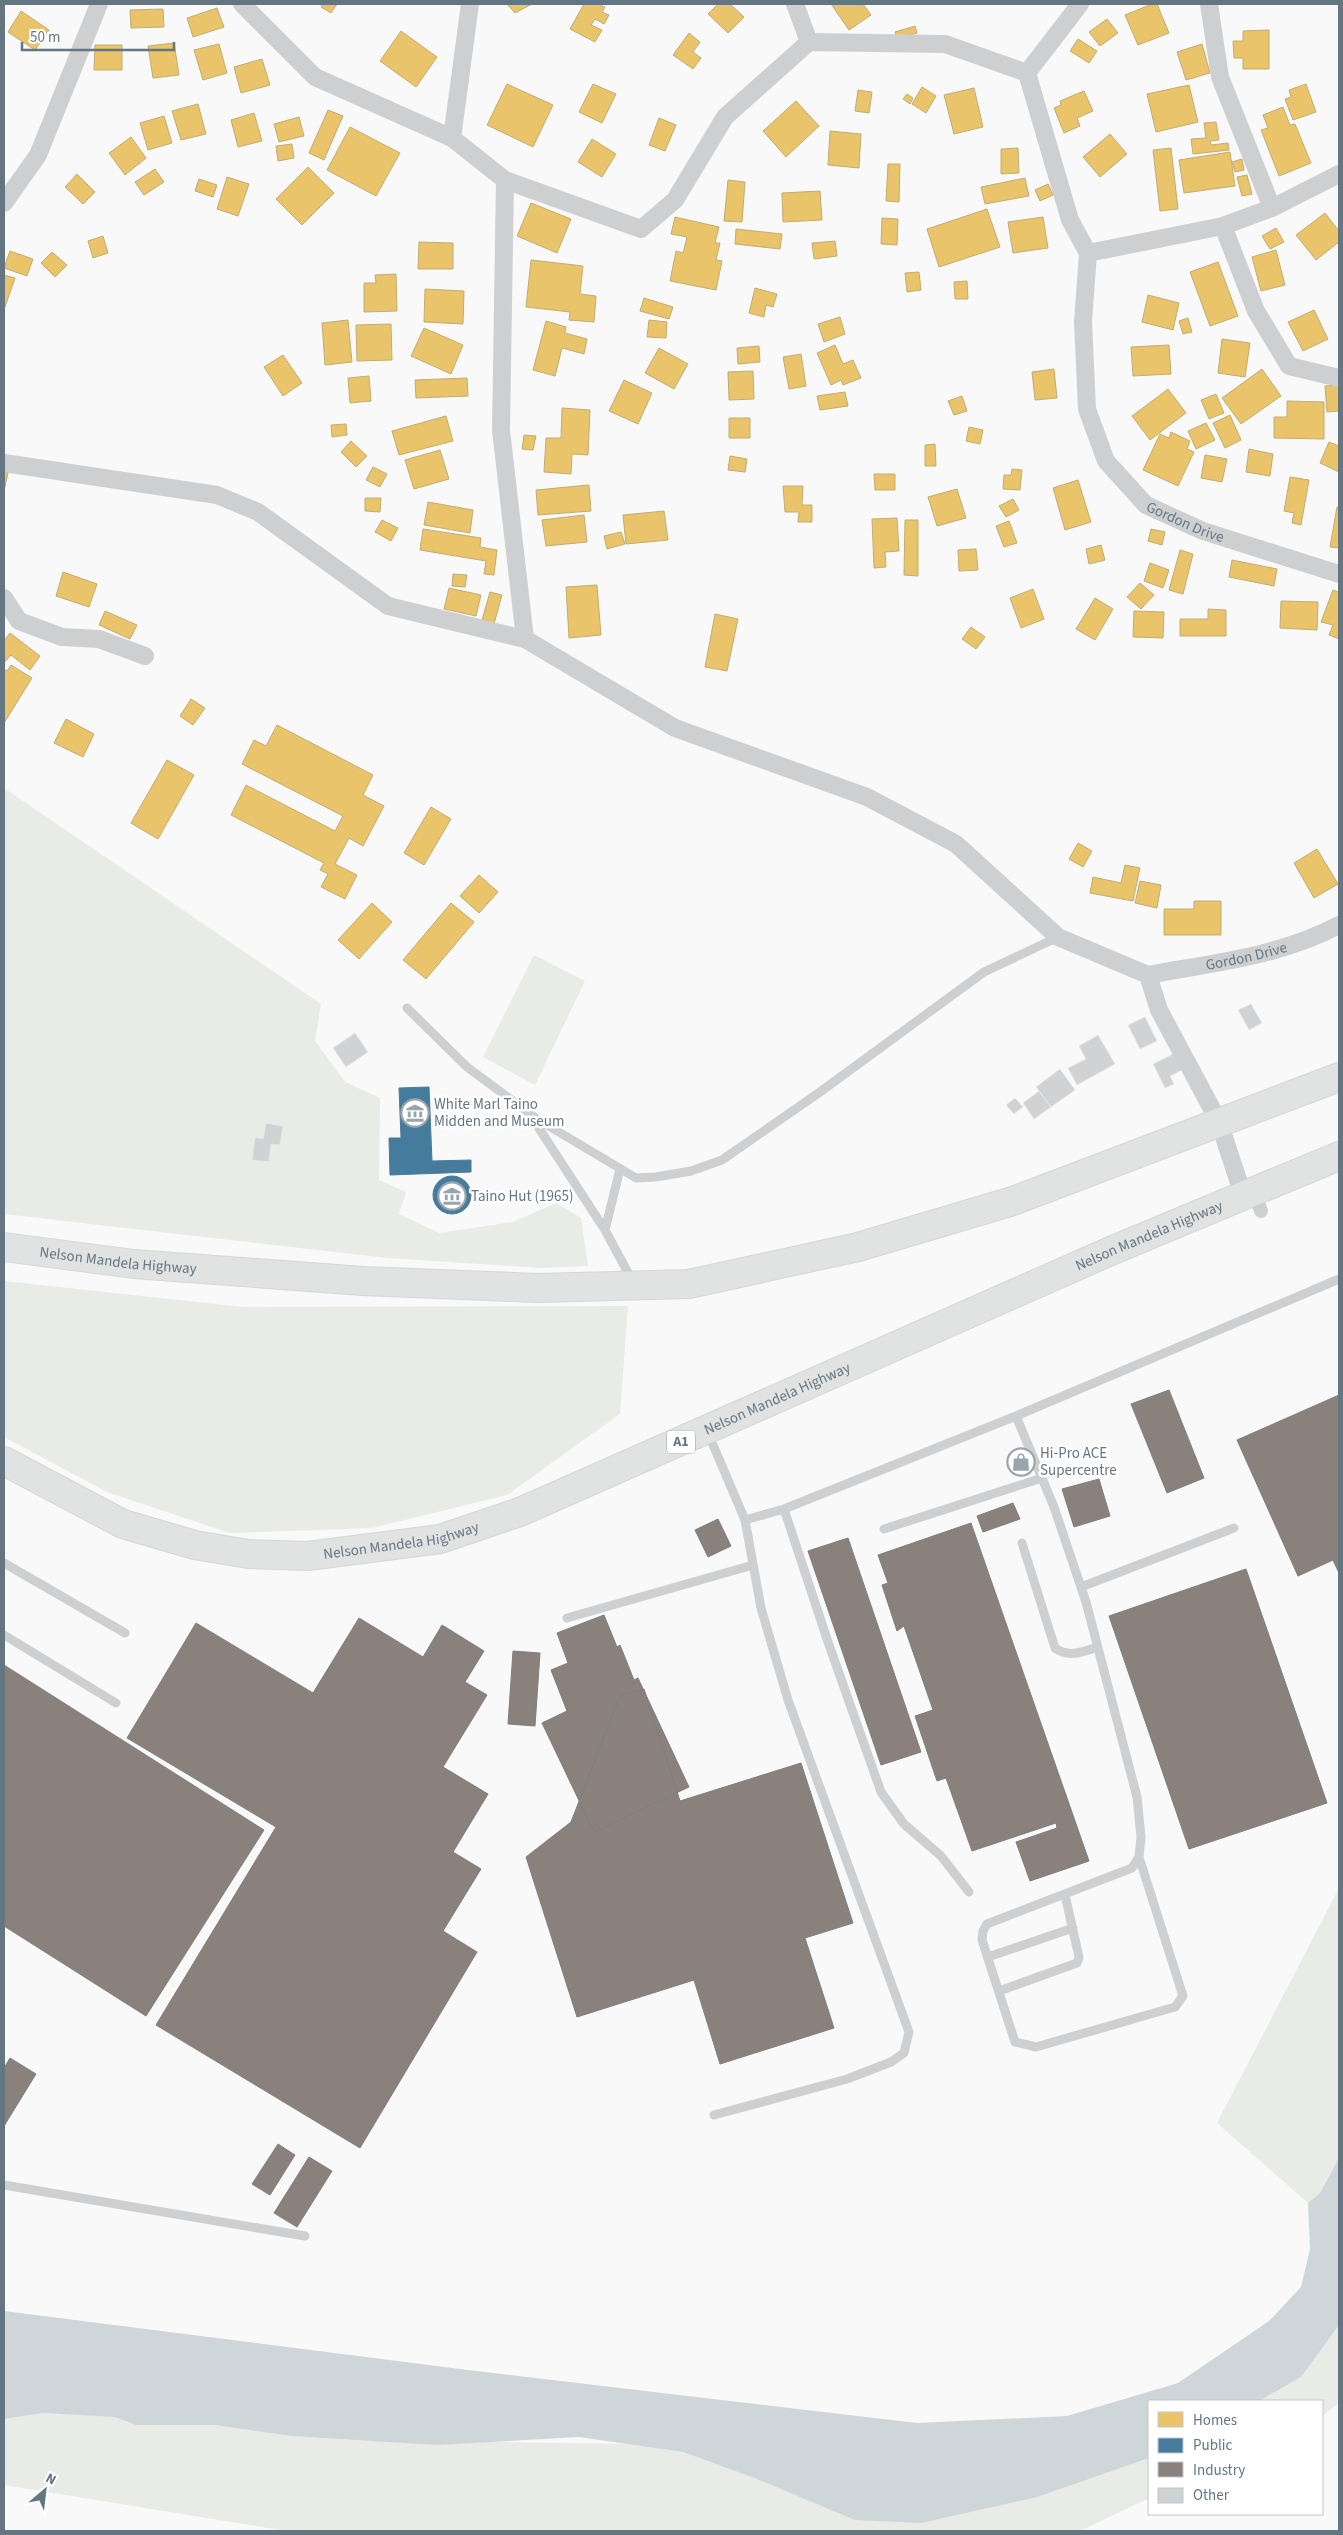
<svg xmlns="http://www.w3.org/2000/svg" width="1343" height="2535" viewBox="0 0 1343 2535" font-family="'Source Sans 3',sans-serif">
  <rect width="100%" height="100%" fill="#f9f9f9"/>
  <path fill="#e8ebe6" d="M4 788 321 1004 315 1041 345 1082 380 1098 379 1180 406 1192 399 1214 439 1233 513 1222 556 1203 581 1218 588 1266 541 1268 388 1258 4 1214Z
    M534 955 585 981 535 1085 483 1057Z
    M4 1281 243 1307 628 1306 620 1414 507 1495 372 1528 230 1533 107 1492 4 1437Z
    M1339 1888V2158L1320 2193 1308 2203 1217 2123Z
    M1339 2325V2403L1322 2416V2401H1259L1301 2377Z
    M43 2413 114 2417 136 2425H214L291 2436 354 2440 628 2444 683 2452 757 2479 1149 2457V2498L1080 2531H286L4 2485V2419Z"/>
  <path fill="#ced6d9" d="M1339 2158V2325L1301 2377 1259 2401H1149V2458L1037 2497 921 2523 855 2520 757 2479 683 2452 579 2437 437 2445 291 2436 214 2425H136L114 2417 43 2413 4 2419V2311L468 2370 917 2423 1067 2416 1178 2383 1269 2321 1301 2287 1310 2249 1308 2203 1320 2193Z"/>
  <path fill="#e9c46a" stroke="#c1ad72" d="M323 4H337L331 13 321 7Z
    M507 4H532L515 13Z
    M584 4H598L605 7 602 12 609 15 604 24 595 19 591 25 602 30 595 42 570 29Z
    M718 4H730L744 17 728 33 708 14Z
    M831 4H863L871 15 849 30Z
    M1152 4H1157L1169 33 1138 45 1125 15Z
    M217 8 224 27 193 37 187 18Z
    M163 9 164 27 131 28 130 10Z
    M21 11 49 30 35 50 8 32Z
    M1107 19 1118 33 1100 46 1089 32Z
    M915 26 917 33 897 39 895 32Z
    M1269 30V69H1243V58H1234L1233 41H1243V31Z
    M401 31 437 57 416 87 380 61Z
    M689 33 700 42 693 52 701 58 693 69 673 55Z
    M1078 39 1097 51 1089 63 1070 51Z
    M174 43 179 75 153 78 148 46Z
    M219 44 227 73 203 80 194 50Z
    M1202 44 1210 73 1186 80 1177 52Z
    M95 45H122V70H94Z
    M262 59 270 85 241 93 234 67Z
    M507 84 553 105 533 147 487 125Z
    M593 84 616 94 602 123 579 112Z
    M1306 84 1316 112 1293 120 1285 99 1291 97 1289 90Z
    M1189 85 1198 122 1156 132 1147 94Z
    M922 87 936 96 926 113 912 104Z
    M974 88 983 127 954 134 944 95Z
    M858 90 872 92 869 113 855 111Z
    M1084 91 1093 111 1077 118 1080 126 1064 133 1054 108 1061 105 1060 101Z
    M907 94 913 98 910 104 903 99Z
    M796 101 819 126 786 157 763 131Z
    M198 104 206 134 181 140 172 111Z
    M1283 107 1290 125 1295 124 1311 163 1279 176 1261 130 1268 128 1263 115Z
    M328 110 343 116 324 160 309 153Z
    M254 113 262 141 238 147 231 120Z
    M164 116 172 143 148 150 140 123Z
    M299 117 304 136 279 142 274 124Z
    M659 118 676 125 665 151 649 145Z
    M1216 122 1219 140 1210 141 1211 145 1228 143 1229 150 1193 154 1191 139 1206 138 1204 123Z
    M350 127 400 153 376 196 327 170Z
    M830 131 861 134 859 168 828 165Z
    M1110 134 1127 154 1100 177 1083 157Z
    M131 137 146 158 125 175 109 153Z
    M592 139 616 154 602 177 578 162Z
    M292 144 294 158 278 161 276 146Z
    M1018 148 1019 173 1001 174V149Z
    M1171 148 1178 209 1160 211 1153 150Z
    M1230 152 1235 186 1184 193 1179 160Z
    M1242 159 1244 170 1235 172 1232 162Z
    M888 164H900L899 202 886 201Z
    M308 167 334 193 302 225 276 199Z
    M155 169 164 182 144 195 135 182Z
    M77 174 95 192 83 204 65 187Z
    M1247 175 1252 194 1242 196 1237 177Z
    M227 177 249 184 238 216 217 209Z
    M1025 178 1029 196 985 204 981 187Z
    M199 179 217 185 213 197 195 191Z
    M728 180 745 182 742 222 724 221Z
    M1048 184 1053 195 1040 201 1035 190Z
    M820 191 822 220 783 222 782 193Z
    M531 203 571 219 557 253 517 236Z
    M987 209 1000 247 939 267 927 229Z
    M1325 213 1339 231V242L1316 260 1296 235Z
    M675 217 719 227 715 243H720L716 260 722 261 716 290 670 281 676 251 683 253 687 237 671 234Z
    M1043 217 1048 248 1013 253 1008 222Z
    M882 218 898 219 897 245 881 244Z
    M1276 228 1284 242 1270 249 1262 236Z
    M736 229 782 234 780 249 735 244Z
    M103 236 108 253 93 258 88 241Z
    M835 241 837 256 814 259 812 243Z
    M419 242 453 243V269H418Z
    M1276 250 1285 285 1261 291 1252 257Z
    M10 251 33 259 27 276 4 268Z
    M52 252 67 265 55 277 41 263Z
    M531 260 583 266 580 294 596 296 594 322 569 320 570 312 526 307Z
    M1218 262 1238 316 1210 326 1190 272Z
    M919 272 921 290 907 292 905 273Z
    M396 274 397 311 364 312V283H376L375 275Z
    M4 275 15 278 5 307H4Z
    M967 281 968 299H955L954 282Z
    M755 288 777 294 773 307 766 305 764 317 749 313Z
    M425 289 464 291 463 324 424 322Z
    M1148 295 1179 303 1173 330 1142 322Z
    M644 298 673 307 669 319 640 311Z
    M1314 310 1328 339 1303 351 1288 322Z
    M840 317 845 334 824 342 818 324Z
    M1188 318 1192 332 1183 334 1179 321Z
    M348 320 352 362 325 365 322 323Z
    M649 320 667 322 666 338 647 337Z
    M546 321 566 327 565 333 587 339 584 354 562 348 555 376 533 370Z
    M391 324 392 360 357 361 356 325Z
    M424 328 463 345 451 374 411 356Z
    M1222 339 1250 343 1245 377 1218 373Z
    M835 345 843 364 853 360 861 378 843 385 841 380 831 385 817 353Z
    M1169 345 1171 374 1133 376 1131 347Z
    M759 346 760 362 738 364 737 348Z
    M659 348 688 364 674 389 645 373Z
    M801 354 806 386 789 389 783 357Z
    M283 355 302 383 283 396 264 367Z
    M1054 369 1057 398 1035 400 1032 372Z
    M1262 369 1281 396 1241 424 1222 398Z
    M753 371 754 399 729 400 728 372Z
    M369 376 371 401 350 403 348 378Z
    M467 378 468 396 416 398 415 380Z
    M624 380 652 393 638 424 609 411Z
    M1339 385V411L1327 412 1325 386Z
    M1168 389 1186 413 1150 440 1132 416Z
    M845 392 848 406 820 410 817 396Z
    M1216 394 1224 413 1209 419 1201 400Z
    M962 396 967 411 954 415 948 401Z
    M1287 401 1324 402V439L1274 438V417H1287Z
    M562 408 590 410 588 455 572 454 571 474 544 472 546 438H561Z
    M1230 415 1241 440 1225 448 1213 423Z
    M446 416 453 441 399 455 392 431Z
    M729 418H750V438H729Z
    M1206 423 1215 440 1196 449 1188 431Z
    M346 424 347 435 332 437 331 425Z
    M969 427 983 430 980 444 966 441Z
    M1171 432 1190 441 1187 449 1194 452 1178 486 1143 470 1160 434 1169 438Z
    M524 435 536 436 533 450 522 449Z
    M351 441 367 456 356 467 341 452Z
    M1329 442 1339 446V472L1320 463Z
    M935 444 936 466H925V445Z
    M1249 449 1273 454 1270 476 1246 472Z
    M440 450 449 479 414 489 405 460Z
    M1205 455 1227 459 1222 482 1201 478Z
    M730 456 747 459 745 472 728 470Z
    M373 467 387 474 380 487 366 480Z
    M1012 469 1022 470 1020 490 1003 489 1004 475H1011Z
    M4 472 8 473 4 491Z
    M874 474H895V490H875Z
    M1290 477 1309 480 1301 525 1292 523 1294 513 1284 511Z
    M1078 480 1091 522 1065 530 1053 488Z
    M589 485 591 511 538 515 536 490Z
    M783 486H803L802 505H812V522H798L799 512H785Z
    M957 489 966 518 937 526 928 497Z
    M365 498H381L380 512 365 511Z
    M1013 499 1019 510 1006 517 999 506Z
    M428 502 473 510 470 533 424 525Z
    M1337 507 1339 508V548L1330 547Z
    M664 511 668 540 626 544 623 515Z
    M584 515 587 542 546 546 542 520Z
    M897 518 899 551 885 552 886 567 874 568 872 519Z
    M382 520 398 528 391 541 375 532Z
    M905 520H918V576L904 575Z
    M1009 521 1017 543 1004 547 996 526Z
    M423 529 481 538 480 547 497 550 494 575 484 574 486 561 420 550Z
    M1151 529 1165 532 1162 545 1148 541Z
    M621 532 625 544 607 549 604 536Z
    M1101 545 1105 560 1089 564 1086 549Z
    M976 549 978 570 959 571 958 550Z
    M1180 550 1193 554 1183 594 1169 590Z
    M1232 560 1277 569 1274 586 1229 577Z
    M1150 563 1169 570 1163 588 1144 581Z
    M63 572 97 584 89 607 56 596Z
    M453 574 467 575 465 587 452 586Z
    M1140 583 1154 595 1141 609 1127 597Z
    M597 585 601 635 569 638 566 587Z
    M449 588 481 595 476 616 444 609Z
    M1033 589 1044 619 1021 628 1010 598Z
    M1333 590 1339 592V639L1329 635 1333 625 1321 622Z
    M490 592 502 595 494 624 482 620Z
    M1095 598 1113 609 1095 640 1076 629Z
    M1281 601 1318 602 1317 630 1280 628Z
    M1208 609 1226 610V636H1180V619H1208Z
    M105 611 137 625 130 639 99 625Z
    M1134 611 1164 612 1163 638 1133 637Z
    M715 614 738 619 727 671 705 667Z
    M971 627 985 637 976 649 962 639Z
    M10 633 40 656 30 670 11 655 4 663V641Z
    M11 665 32 678 4 723V669L7 671Z
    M191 699 205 708 193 725 180 716Z
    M66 719 94 734 83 757 54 743Z
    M277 725 373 775 363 795 384 806 363 846 349 838 335 864 357 875 345 899 321 887 328 874 320 870 324 863 231 815 246 785 335 831 343 816 242 764 254 740 266 746Z
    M167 760 194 775 158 839 131 823Z
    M431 807 451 819 424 865 404 853Z
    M1078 843 1092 851 1083 867 1069 859Z
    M1317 849 1338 884 1314 898 1294 863Z
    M1125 865 1140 868 1133 901 1090 893 1093 877 1121 883Z
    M479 875 498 892 479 913 460 896Z
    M1140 881 1161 885 1157 908 1135 903Z
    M1194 901H1221V935H1164V909H1194Z
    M372 903 392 922 359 959 338 940Z
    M451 903 474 922 426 979 403 960Z"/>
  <path fill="#457b9d" stroke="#4f7a95" d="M429 1087 432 1161 471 1160V1172L390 1175 389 1138H401L399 1088Z
    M433 1195a19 19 0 1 1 38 0a19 19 0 1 1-38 0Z"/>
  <path fill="#8a817c" stroke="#7f7e7e" d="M1169 1390 1204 1478 1167 1493 1131 1404Z
    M1339 1395V1573L1333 1560 1298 1576 1237 1440Z
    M1099 1479 1110 1516 1074 1527 1062 1489Z
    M1013 1503 1020 1519 983 1532 977 1516Z
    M718 1519 731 1546 708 1557 695 1530Z
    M971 1523 1089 1861 1030 1881 1016 1842 1057 1828 1056 1823 972 1851 946 1778 937 1781 915 1716 933 1710 904 1626 897 1631 882 1585 888 1583 878 1555Z
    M848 1538 921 1752 881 1765 808 1551Z
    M1246 1569 1327 1803 1189 1849 1109 1616Z
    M604 1615 617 1647 620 1645 634 1680 638 1678 689 1787 594 1832 542 1723 567 1711 551 1670 568 1663 557 1633Z
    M359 1618 423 1657 442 1625 484 1651 465 1682 487 1695 443 1767 488 1794 453 1852 481 1869 443 1931 477 1952 360 2148 156 2025 276 1827 127 1738 196 1623 313 1693Z
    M513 1651 540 1653 535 1726 508 1724Z
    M4 1665 264 1830 146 2016 4 1926Z
    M644 1689 680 1801 801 1763 853 1923 805 1938 834 2028 720 2064 694 1980 577 2017 526 1857 571 1822 620 1696Z
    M10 2058 36 2074 4 2126V2068Z
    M278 2144 295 2155 270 2195 252 2184Z
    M309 2157 332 2171 297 2227 274 2213Z"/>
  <path fill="#d0d2d3" stroke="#e8e8e8" d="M1251 1004 1262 1023 1249 1030 1238 1010Z
    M1145 1017 1157 1041 1140 1049 1128 1025Z
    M355 1033 368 1052 346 1067 333 1048Z
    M1098 1035 1115 1064 1077 1085 1068 1068 1086 1059 1079 1046Z
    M1173 1054 1182 1070 1170 1076 1174 1084 1165 1088 1153 1064Z
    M1060 1069 1075 1090 1051 1107 1036 1087Z
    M1039 1091 1051 1107 1034 1119 1023 1103Z
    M1015 1098 1023 1107 1014 1114 1006 1105Z
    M266 1123 283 1126 280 1145 271 1144 269 1162 252 1160 255 1137 263 1139Z"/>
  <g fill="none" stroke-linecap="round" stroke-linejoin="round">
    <g stroke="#d5d6d6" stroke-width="30">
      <g id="trunk">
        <path id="s3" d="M4 1247 134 1264 363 1281 538 1288 689 1284 858 1247 1013 1201 1339 1077"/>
        <path id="s4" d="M4 1461 123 1524 195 1545 248 1554 308 1556 440 1539 520 1512 1113 1250 1339 1156"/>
      </g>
    </g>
    <path stroke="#cecfd0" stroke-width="9" d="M407 1008 467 1067 537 1119 636 1178 656 1177 691 1171 722 1160 820 1092 984 972 1058 937
      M531 1116 605 1230 633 1282
      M605 1230 620 1169
      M1016 1416 1054 1507 1086 1602 1137 1797 1141 1837 1139 1857 1132 1868 987 1924 983 1931 982 1940 1015 2042 1036 2047 1175 2007 1183 1996 1139 1857
      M708 1433 745 1520 784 1509 1016 1416 1339 1279
      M784 1509 828 1642 881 1792 904 1824 941 1856 969 1892
      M884 1529 1042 1478
      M1022 1543 1055 1648C1069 1658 1082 1652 1098 1647
      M4 1563 125 1633
      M1081 1587 1234 1528
      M567 1618 753 1565
      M4 1635 116 1703
      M988 1957 1073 1928
      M999 1991 1077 1963 1079 1957 1065 1895
      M714 2115 847 2079 891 2062 904 2053 909 2032 788 1700 761 1608 745 1520
      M4 2185 305 2236"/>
    <path stroke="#cecfd0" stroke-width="14" d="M1254 1191 1261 1211"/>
    <g stroke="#cecfd0" stroke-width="18">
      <path d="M242 4 315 77 452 138 505 180 501 430 525 639 675 728 867 797 956 844 1058 937 1148 975 1159 1010 1219 1122 1243 1195"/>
      <path d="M795 4 809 42"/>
      <path d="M1209 4 1220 77 1272 208"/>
      <path d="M1027 73 1080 4"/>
      <path d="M452 138 470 4"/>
      <path d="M505 180 641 229 675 200 725 117 809 42 945 44 1027 73 1070 220 1088 253"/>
      <path d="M4 203 38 155 99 4"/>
      <path d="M1223 226 1256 311 1289 366 1339 378"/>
      <path id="s1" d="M1088 253 1083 322 1087 409 1106 461 1146 505 1203 531 1339 574"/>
      <path d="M1088 253 1223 226 1272 208 1339 174"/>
      <path d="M4 463 217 495 258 512 388 606 525 639"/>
      <path d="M4 598 19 621 62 637 99 639 145 656"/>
      <path id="s2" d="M1148 975C1213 963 1281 956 1339 925"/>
    </g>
    <use href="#trunk" stroke="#e1e2e2" stroke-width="28"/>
  </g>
  <defs>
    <g id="museum-ring" transform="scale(1.4375)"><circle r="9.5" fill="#fff" stroke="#99a4ac" stroke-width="1.5"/><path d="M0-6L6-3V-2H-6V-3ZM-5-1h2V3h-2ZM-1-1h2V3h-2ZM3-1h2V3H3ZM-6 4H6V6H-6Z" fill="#99a4ac"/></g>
    <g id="shop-ring" transform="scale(1.4375)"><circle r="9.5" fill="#fff" stroke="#99a4ac" stroke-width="1.5"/><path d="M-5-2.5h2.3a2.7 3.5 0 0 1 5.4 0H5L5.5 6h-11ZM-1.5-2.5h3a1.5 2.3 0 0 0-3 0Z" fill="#99a4ac"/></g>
  </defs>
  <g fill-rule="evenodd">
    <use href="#museum-ring" x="415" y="1113"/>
    <use href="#museum-ring" x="452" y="1196"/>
    <use href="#shop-ring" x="1021" y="1462"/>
  </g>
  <g text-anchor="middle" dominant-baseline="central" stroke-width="5" stroke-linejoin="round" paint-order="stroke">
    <rect fill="#fff" stroke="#939fa8" stroke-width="1" x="667" y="1430.5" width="28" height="23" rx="4"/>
    <g font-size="14" font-weight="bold" fill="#657683">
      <text x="681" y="1442">A1</text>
    </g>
    <g font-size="15" fill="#657683" stroke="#fff">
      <text stroke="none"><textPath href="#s1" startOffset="314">Gordon Drive</textPath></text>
      <text stroke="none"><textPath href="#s2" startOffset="100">Gordon Drive</textPath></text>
      <text stroke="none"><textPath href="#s4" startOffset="1228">Nelson Mandela Highway</textPath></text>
      <text stroke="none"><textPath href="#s3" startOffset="115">Nelson Mandela Highway</textPath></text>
      <text stroke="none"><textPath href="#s4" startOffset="822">Nelson Mandela Highway</textPath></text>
      <text stroke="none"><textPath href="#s4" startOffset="418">Nelson Mandela Highway</textPath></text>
    </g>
    <g font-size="15" fill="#657683" stroke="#fff" text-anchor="start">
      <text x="434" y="1104">White Marl Taino<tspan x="434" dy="17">Midden and Museum</tspan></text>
      <text x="471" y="1196">Taino Hut (1965)</text>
      <text x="1040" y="1453">Hi-Pro ACE<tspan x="1040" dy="17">Supercentre</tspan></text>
    </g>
  </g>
  <rect width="1343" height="2535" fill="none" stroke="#657683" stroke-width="10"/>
  <rect x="1148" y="2400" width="175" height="115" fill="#ffffff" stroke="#c1c8cd"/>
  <rect x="1158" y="2412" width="25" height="15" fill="#e9c46a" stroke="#c1c8cd"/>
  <text x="1193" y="2425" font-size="15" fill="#657683">Homes</text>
  <rect x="1158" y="2438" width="25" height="15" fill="#457b9d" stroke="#c1c8cd"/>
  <text x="1193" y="2450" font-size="15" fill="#657683">Public</text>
  <rect x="1158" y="2462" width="25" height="15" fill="#8a817c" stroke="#c1c8cd"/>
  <text x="1193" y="2475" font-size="15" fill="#657683">Industry</text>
  <rect x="1158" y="2488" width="25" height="15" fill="#d0d2d3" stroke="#c1c8cd"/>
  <text x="1193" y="2500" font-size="15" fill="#657683">Other</text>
  <g transform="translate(45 2490) rotate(28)" stroke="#ffffff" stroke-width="4" paint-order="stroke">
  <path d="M0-4L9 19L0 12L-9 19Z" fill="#657683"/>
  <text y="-8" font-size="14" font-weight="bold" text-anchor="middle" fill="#657683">N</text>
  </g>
  <path d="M22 42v8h152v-8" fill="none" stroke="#657683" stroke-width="2.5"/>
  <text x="30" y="42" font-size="15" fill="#657683" stroke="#ffffff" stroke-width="4" paint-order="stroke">50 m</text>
</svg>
